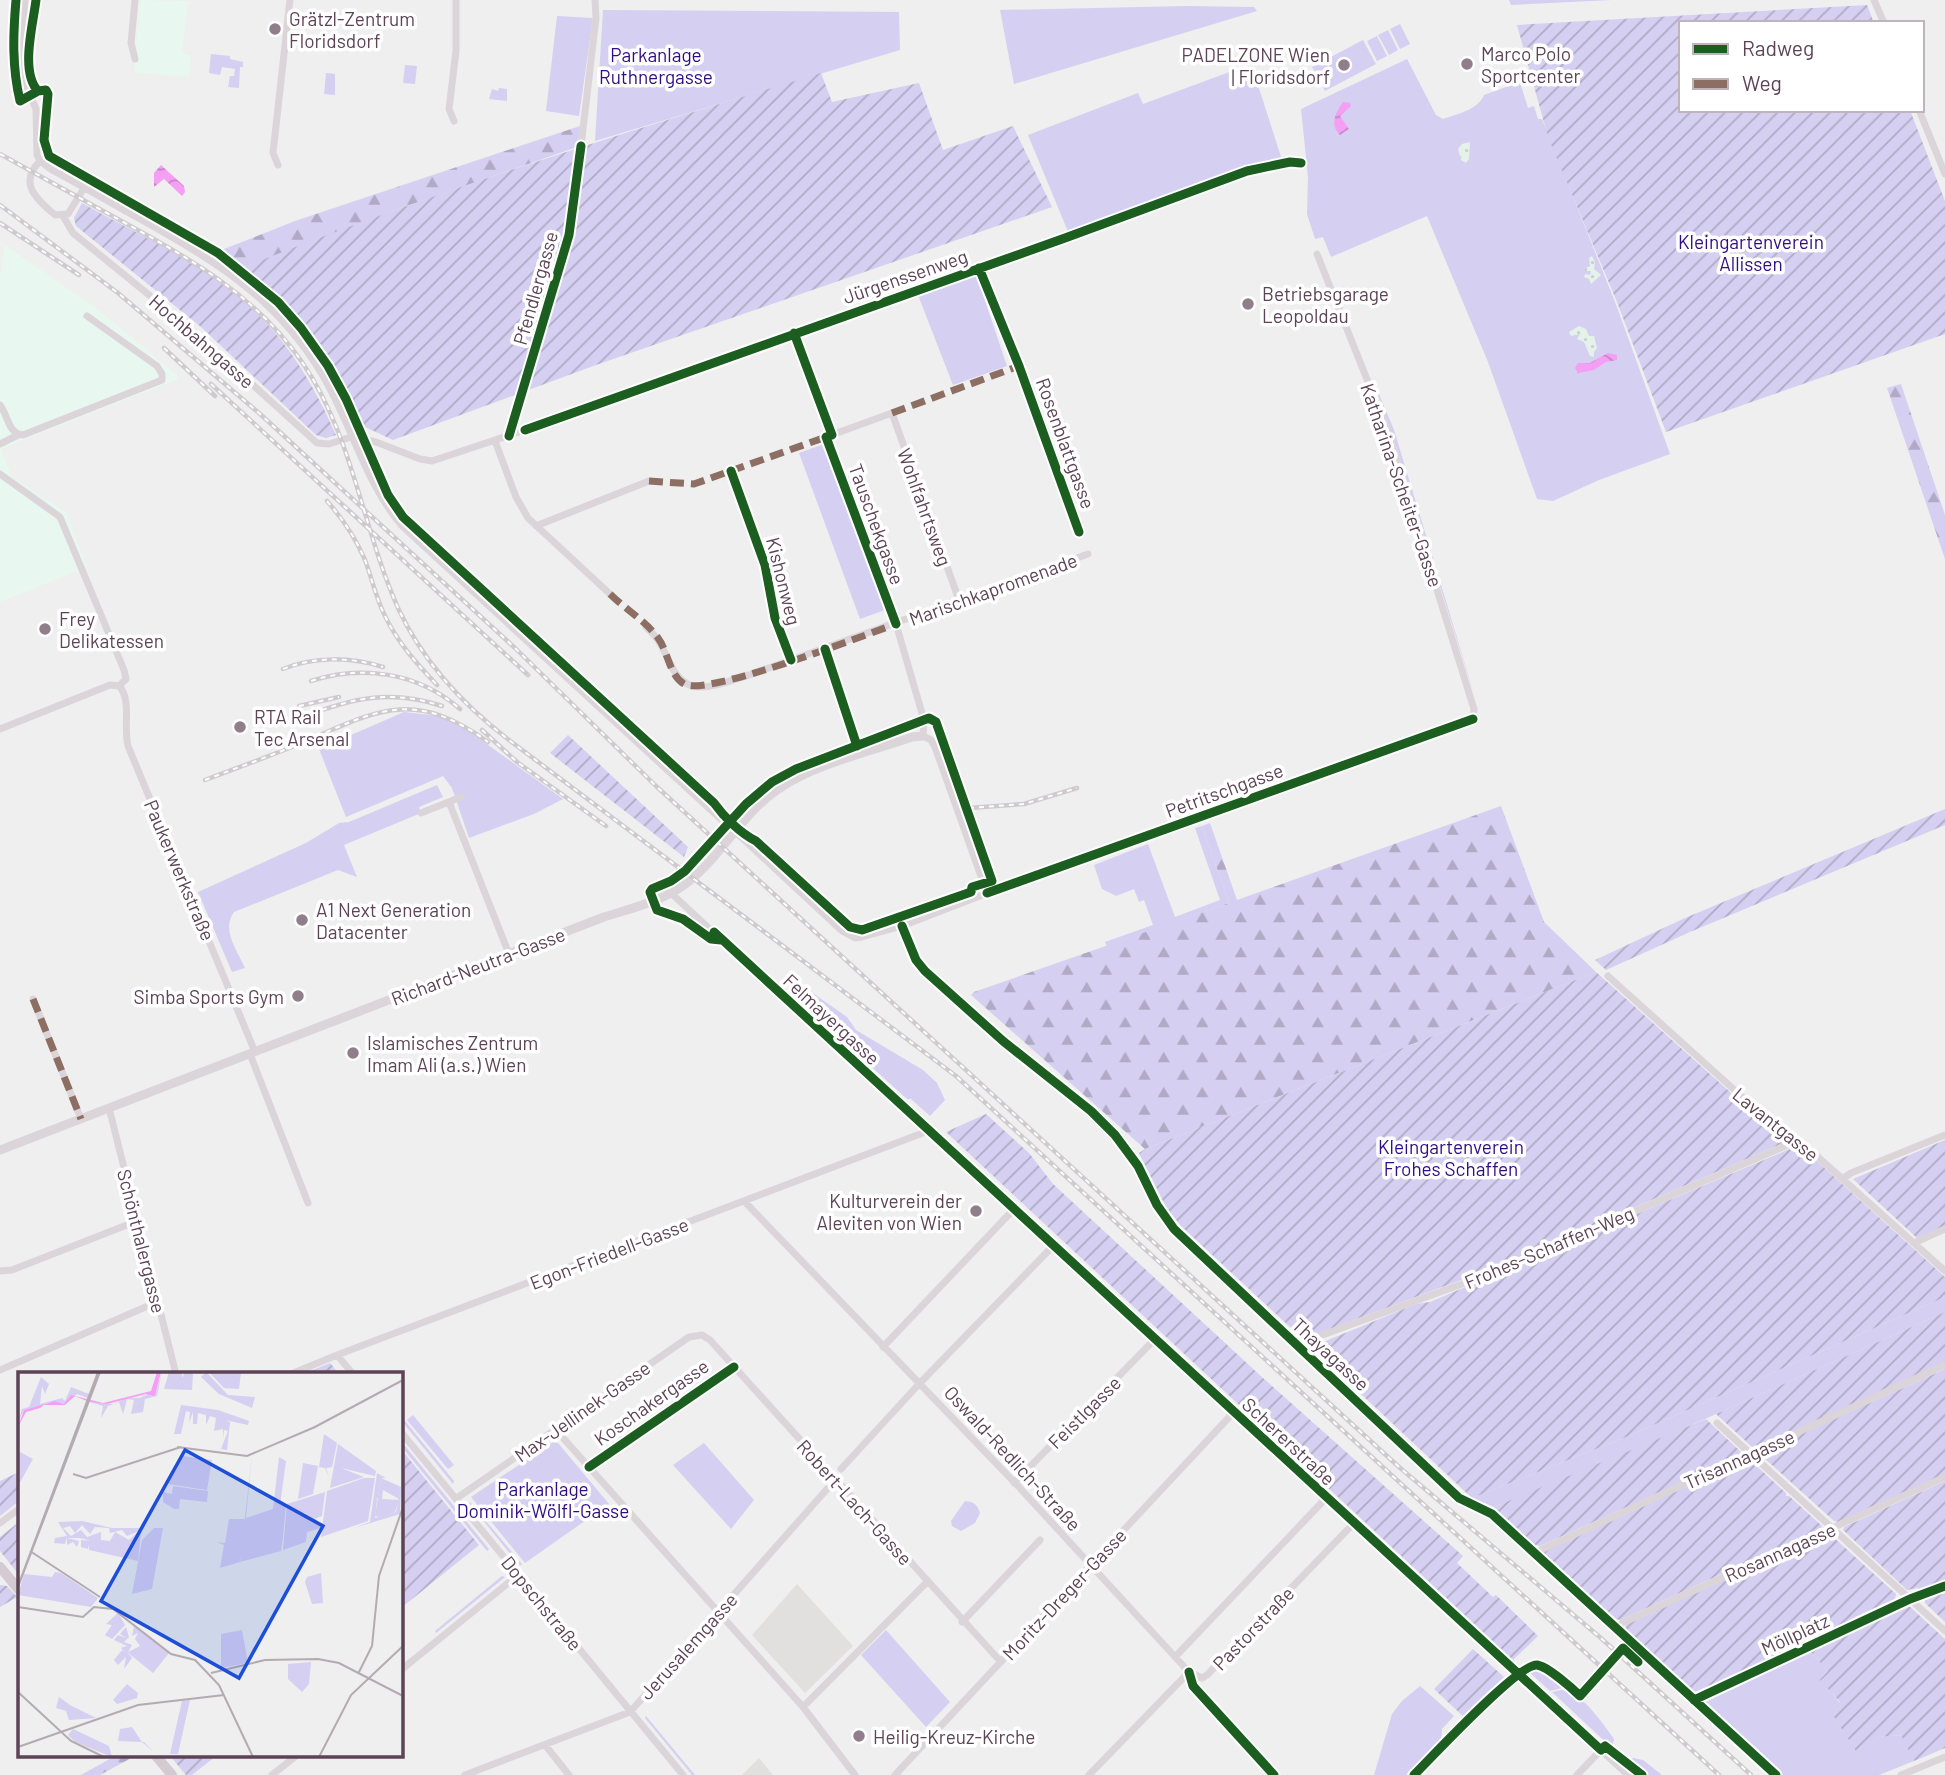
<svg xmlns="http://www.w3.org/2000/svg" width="1945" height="1775" viewBox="0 0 1945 1775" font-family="Barlow,sans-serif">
  <defs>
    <pattern id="forest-firs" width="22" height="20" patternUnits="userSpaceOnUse" patternTransform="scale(1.75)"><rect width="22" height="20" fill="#d5cff1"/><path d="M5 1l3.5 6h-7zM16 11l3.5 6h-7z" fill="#b0aac6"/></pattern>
    <pattern id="sand-dots" width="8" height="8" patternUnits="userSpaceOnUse" patternTransform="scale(1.75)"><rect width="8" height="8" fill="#e4f2ea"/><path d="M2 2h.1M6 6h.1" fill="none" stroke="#c6d1cb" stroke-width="1.8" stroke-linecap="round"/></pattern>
    <pattern id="garden-furrows" width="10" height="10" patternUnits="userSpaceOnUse" patternTransform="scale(1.75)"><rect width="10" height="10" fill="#d5cff1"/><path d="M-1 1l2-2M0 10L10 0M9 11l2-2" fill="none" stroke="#b0aac6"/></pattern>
    <pattern id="water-waves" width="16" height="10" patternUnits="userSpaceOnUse" patternTransform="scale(1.75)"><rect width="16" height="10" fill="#f49ff4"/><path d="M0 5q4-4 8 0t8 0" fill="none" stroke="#c983c8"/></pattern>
  </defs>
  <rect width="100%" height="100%" fill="#eeefee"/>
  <path fill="#e8f7ef" d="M140 0 189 1 182 53 191 55 189 77 134 73Z
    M5 245 95 307 181 378 1 449 12 477 66 512 87 567 0 602V277Z"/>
  <path fill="#e1e0df" d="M797 1584 853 1646 805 1693 752 1635Z
    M759 1758 773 1775H742Z"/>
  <path fill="#d5cff1" d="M1509 0H1612L1511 5Z
    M1186 6 1254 7 1257 11 1014 84 1000 10Z
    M603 10 899 12 900 50 595 141Z
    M557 16 593 18 579 116 546 111Z
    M1400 24 1410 44 1400 49 1390 29Z
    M1388 30 1398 50 1389 55 1378 35Z
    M1377 36 1387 56 1377 61 1367 41Z
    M1363 40 1376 64 1325 91 1312 67Z
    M211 54 230 56V59L243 62V67H240L239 88 228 87 230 76H234L235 69 222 67 220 75 209 73Z
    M1407 59 1436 115 1443 119C1457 114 1478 110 1484 95L1520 82 1528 108 1534 106 1538 119H1542L1617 307 1670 454 1599 480 1553 501 1537 499 1488 362 1427 216 1331 257 1323 237 1315 239 1307 214 1308 177 1301 109Z
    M405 65 417 66 415 84 403 83Z
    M1243 67 1256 79 1282 160C1273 167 1258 169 1247 168L1069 234 1028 135 1138 93 1143 104Z
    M326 73 335 74V95L324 94Z
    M499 88 507 89V101L489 99 492 89 498 91Z
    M976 274 1007 366 953 385 918 295Z
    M1371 375 1394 430 1475 697 1394 440Z
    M824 444 885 610 860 619 799 453Z
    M404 712 439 716 466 729 563 799 534 814 469 838 452 788 443 776 346 817 319 749Z
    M437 785 443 797 419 807 421 813 344 845 357 877 338 870 234 912C221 930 237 950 245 968L232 972 198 892 306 843 339 823 349 822Z
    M1202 826 1229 903 1107 946 1105 942 1153 925 1144 900 1139 902 1134 889 1116 896 1102 889 1094 865 1148 844 1175 917 1220 900 1195 828Z
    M804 987 847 1017 856 1030 923 1070 937 1083 945 1100 930 1116 911 1099H907L791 994Z
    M1945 1297V1312L1624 1455 1494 1507 1472 1498 1624 1438Z
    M413 1415 454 1465 448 1469 443 1463 407 1420Z
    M401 1416 454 1481 453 1484 401 1420Z
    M401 1441 489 1549 487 1551 401 1446Z
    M553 1442 558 1443 609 1504 525 1563 471 1497Z
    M704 1443 754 1500 731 1529 673 1465Z
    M965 1501C974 1502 977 1504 980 1513L975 1523 961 1531 952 1526 951 1521Z
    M470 1502 522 1564 520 1566 469 1503Z
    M502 1576 505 1577 436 1633 435 1631Z
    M886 1630 950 1702 926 1727 861 1655Z
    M1808 1649 1828 1671 1821 1680 1840 1703 1857 1750 1880 1737 1902 1735 1914 1761 1879 1775H1783L1705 1702 1707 1696Z
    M1534 1668H1541L1566 1687 1550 1691 1528 1671Z
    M1420 1686 1454 1716 1442 1729 1441 1740 1406 1775H1374L1392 1714 1402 1701Z
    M1566 1689C1585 1698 1602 1722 1614 1739L1612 1748 1552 1692Z
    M646 1716 695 1775H692L645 1718Z
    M1633 1758 1643 1760 1662 1775H1646L1629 1760Z"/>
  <path fill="url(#forest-firs)" d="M580 126V146L390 212 242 268 219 251 295 221Z
    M1901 384 1945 515V559L1887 388Z
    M1501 806 1544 922 1596 972 1145 1149 971 995 974 992 1229 903 1202 826 1210 823 1237 900Z
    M115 1756H135L100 1775H81Z"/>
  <path fill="url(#sand-dots)" d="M1470 142 1469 159 1466 163 1461 160 1458 149 1462 144Z
    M1592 256 1595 262 1594 269 1601 275 1591 284 1589 279 1584 277 1585 274 1590 275 1591 271H1585L1584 269 1590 266 1589 258Z
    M1579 326 1586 329 1589 336H1594L1597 348 1594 352V357L1590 356 1584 342 1577 339 1580 334 1571 336 1569 332Z"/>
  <path fill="url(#garden-furrows)" d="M1867 5 1874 23H1681V110H1910L1945 201V334L1666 432 1617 302 1548 137 1517 25Z
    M821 73 832 102 919 83 943 150 1013 126 1052 207 596 365 393 440 363 426 310 336 279 301 242 268C431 192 625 132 821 73Z
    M82 203C139 235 202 262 250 307 289 342 315 387 336 435L326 438 316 435 201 327 76 226 74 218Z
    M568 735 688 847 684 857 550 753Z
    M1945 809V825L1690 932 1606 970 1595 960 1685 918Z
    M1596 972 1786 1142 1496 1267 1303 1339 1181 1226 1166 1207 1139 1153 1145 1149Z
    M986 1114 1029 1153 1053 1184 1263 1378 1463 1556 1457 1563 1493 1597 1496 1595 1538 1636 1513 1660 946 1132Z
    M1945 1140V1227L1917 1238 1853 1179Z
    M1799 1145 1945 1277V1297L1624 1438 1472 1498 1311 1347 1416 1304 1430 1302Z
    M1945 1312V1363L1758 1448 1752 1447 1716 1414Z
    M330 1363 339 1374H303Z
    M1945 1369V1474L1838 1522 1834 1521 1762 1456 1761 1452Z
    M1706 1419 1741 1452 1740 1456 1540 1546 1535 1545 1494 1507Z
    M401 1449 479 1545 401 1608Z
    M1746 1460H1750L1786 1493V1496H1789L1822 1526 1821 1529 1620 1620 1616 1619 1544 1553 1545 1550Z
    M19 1472V1501L0 1516V1481Z
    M1945 1481V1582L1920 1592 1918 1588 1907 1590 1843 1530 1844 1527Z
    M19 1522V1575L0 1551V1537Z
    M1826 1534 1831 1535 1896 1594 1895 1599 1855 1617 1854 1621 1699 1692 1694 1691 1625 1628 1626 1624Z
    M0 1585 7 1586 17 1597 0 1607Z
    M1945 1591V1622L1925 1603V1599Z
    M1908 1605 1945 1639V1748L1914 1761 1901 1735 1880 1737 1856 1751 1831 1712 1840 1702 1820 1680 1828 1671 1808 1649Z
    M1473 1649 1504 1677 1497 1684V1687L1466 1719 1434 1689Z
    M170 1756H216L192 1775H186Z"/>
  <path fill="url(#water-waves)" d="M1343 102 1350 103 1351 106 1340 116 1349 129 1340 135C1329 125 1336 112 1343 102Z
    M161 165 184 186 185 192 182 196 164 179 154 187V173Z
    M1608 353 1617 355V360L1606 362 1594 370 1578 373 1575 368 1578 363H1590Z"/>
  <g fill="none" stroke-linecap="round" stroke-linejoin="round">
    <path stroke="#dbd5da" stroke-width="7" d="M25 0 20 72 36 109 37 155 40 161 52 170C82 186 111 203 140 219 215 261 274 296 320 371 351 421 363 480 402 526L725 823
      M135 0 131 43 135 59
      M1874 0 1884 23
      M1919 110 1945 174
      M454 121 449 109 456 51V0
      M581 146 596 18 595 0
      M40 161C17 184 38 200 55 215L68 214 84 188
      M278 165 273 153 290 0
      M63 216 73 233 192 330 317 443 329 444 351 437
      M0 405C8 415 8 434 23 435L162 380V374L157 366 87 316
      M351 437 376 442 420 459 432 461 525 430
      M826 437 892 413 959 600
      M495 441 516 497 528 518 610 594
      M0 444 18 435
      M0 474 60 517 124 670 126 679 119 686
      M536 526 649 481
      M896 624 924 720 923 736 931 740 935 747 987 893
      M646 627C659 638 662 647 670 663 687 702 716 684 749 675L1088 554
      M119 686C132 699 123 727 128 746L255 1052
      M0 729 110 685 119 686
      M449 802 509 954
      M421 813 461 797
      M740 836 842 931 855 938 862 937 902 926 1011 884 1473 719 1474 709 1388 432 1317 254
      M672 894 918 1123 1628 1775
      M902 926 916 960 925 971 1003 1041 1091 1111 1115 1135 1138 1166 1157 1205 1174 1229 1459 1498 1492 1514 1776 1775
      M1608 976 1770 1122C1786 1136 1803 1144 1819 1158L1945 1271
      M33 999 81 1119
      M250 1054 308 1203
      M109 1108 176 1374
      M1842 1179 1851 1173 1945 1135
      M745 1202 1018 1486 1189 1672 1202 1678 1207 1675 1354 1523
      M1914 1243 1945 1229
      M0 1271 12 1270 137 1221
      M1295 1345 1492 1273 1799 1140
      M883 1347 1013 1210
      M337 1355 353 1374
      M0 1370 157 1302
      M291 1374 337 1355 928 1131
      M1717 1423 1945 1631
      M556 1430 803 1707 855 1775
      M401 1432 683 1775
      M841 1469 919 1384 1053 1246
      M1014 1483 1154 1340
      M457 1498 689 1337 702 1335 710 1340 1001 1662
      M0 1523 19 1509
      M1534 1553 1945 1365
      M962 1622 1040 1540
      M1617 1628 1622 1623 1945 1477
      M1175 1657 1326 1498
      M401 1670 518 1575
      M1694 1700 1910 1599 1945 1586
      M803 1707 927 1582
      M545 1745 569 1775
      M272 1775 296 1756
      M465 1775 630 1712 835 1480
      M895 1775 1233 1413
      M1089 1775 1189 1672
      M1414 1775 1463 1726
      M1577 1775 1601 1750
      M1901 1775 1945 1757"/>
    <path stroke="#dbd5da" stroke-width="9" d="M0 1150 604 917C632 908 664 901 688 882 721 856 742 814 777 790 814 764 869 752 912 737L923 736"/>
    <path stroke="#d4cbd2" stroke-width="10" d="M0 1567 19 1590
      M156 1756 172 1775"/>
    <g stroke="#cfcace" stroke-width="4.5">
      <path id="rail" d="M0 154C42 177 83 200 125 223 193 260 257 297 302 362 353 436 362 527 398 608 423 662 462 704 509 740L956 1076 1719 1775
        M0 205 118 293 259 413 515 648 656 786 1399 1467 1602 1639 1751 1775
        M0 223 79 275
        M164 348 215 396
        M211 384 528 675
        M327 501C343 519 356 539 365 560 372 579 376 598 385 616 398 643 417 664 437 685
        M283 669C315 656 351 657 383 667
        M311 681C363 664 419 673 460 709
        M299 706 339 697
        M303 717C352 698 390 689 442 706
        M482 730 517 762 606 826
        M205 780C236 768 268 757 299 744 376 711 412 687 488 742
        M969 808 1024 804 1077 788"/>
    </g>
    <use href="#rail" stroke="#fff" stroke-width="2" stroke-dasharray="5" stroke-linecap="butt"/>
    <path stroke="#dbd5da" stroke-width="7" d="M725 823 740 836"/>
    <path stroke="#8d6e63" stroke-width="7" stroke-dasharray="14 7" stroke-linecap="butt" d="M892 413 1019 366
      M649 481 694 484 826 437
      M610 594C624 608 647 622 658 638 668 651 669 675 684 684 706 697 864 635 896 624
      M33 999 81 1119"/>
    <g stroke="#fff" stroke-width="13">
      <path id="cycleway" d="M16 0C13 35 12 67 20 101L38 91 46 90 48 94 44 140 49 156 218 253 278 302 301 328 328 366 346 399 388 495 403 517 714 803C724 817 740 833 756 841L850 927 862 930 971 892 972 887 992 881 936 722 929 718 796 769 772 782 746 804 685 871 671 881 652 889 650 892 657 910 683 919 711 939 721 940
        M36 0C33 25 20 72 38 91
        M979 268 1019 366 1079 532
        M794 333 832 435
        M525 430 1065 238 1247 171 1290 162 1301 163
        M509 436 569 235 581 146
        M826 437 896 624
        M731 471 765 565 775 618 791 660
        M825 649 857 746
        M987 893 1473 719
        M902 926 916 960 925 971 1003 1041 1091 1111 1115 1135 1138 1166 1157 1205 1174 1229 1459 1498 1492 1514 1776 1775
        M714 932 1601 1750 1605 1746 1642 1775
        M589 1467 734 1367
        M1189 1672 1193 1686 1274 1775
        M1694 1700 1910 1599 1945 1586
        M1414 1775C1431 1758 1519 1663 1537 1665 1547 1666 1572 1688 1580 1696L1623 1648 1638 1662"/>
    </g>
    <use href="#cycleway" stroke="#1b5e20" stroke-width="9"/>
  </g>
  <g fill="#907f8b" stroke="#fff" stroke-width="2.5">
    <circle cx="275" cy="29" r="7"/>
    <circle cx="1467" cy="64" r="7"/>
    <circle cx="1344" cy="65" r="7"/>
    <circle cx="1248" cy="304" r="7"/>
    <circle cx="45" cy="629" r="7"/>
    <circle cx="240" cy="727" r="7"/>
    <circle cx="302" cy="920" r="7"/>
    <circle cx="298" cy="996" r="7"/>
    <circle cx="353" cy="1053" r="7"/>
    <circle cx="976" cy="1211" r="7"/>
    <circle cx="859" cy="1736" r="7"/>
  </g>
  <g text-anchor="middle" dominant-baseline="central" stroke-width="7" stroke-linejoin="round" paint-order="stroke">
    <g font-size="19" fill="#5d4356" stroke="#fff" text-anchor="start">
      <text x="289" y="18">Grätzl-Zentrum<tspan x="289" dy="22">Floridsdorf</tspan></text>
      <text x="1481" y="53">Marco Polo<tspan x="1481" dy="22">Sportcenter</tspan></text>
      <text x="1330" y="54" text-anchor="end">PADELZONE Wien<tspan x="1330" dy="22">| Floridsdorf</tspan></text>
      <text x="1262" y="293">Betriebsgarage<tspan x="1262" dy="22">Leopoldau</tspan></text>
      <text x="59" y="618">Frey<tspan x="59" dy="22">Delikatessen</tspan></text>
      <text x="254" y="716">RTA Rail<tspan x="254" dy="22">Tec Arsenal</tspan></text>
      <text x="316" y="909">A1 Next Generation<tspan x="316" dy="22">Datacenter</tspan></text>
      <text x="284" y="996" text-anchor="end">Simba Sports Gym</text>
      <text x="367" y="1042">Islamisches Zentrum<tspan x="367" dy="22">Imam Ali (a.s.) Wien</tspan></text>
      <text x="962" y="1200" text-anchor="end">Kulturverein der<tspan x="962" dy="22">Aleviten von Wien</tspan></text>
      <text x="873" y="1736">Heilig-Kreuz-Kirche</text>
    </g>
    <g font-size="19" fill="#300c86" stroke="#fff">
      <text x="656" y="54">Parkanlage<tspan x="656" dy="22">Ruthnergasse</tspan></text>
      <text x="1751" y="241">Kleingartenverein<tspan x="1751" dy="22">Allissen</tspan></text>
      <text x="1451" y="1146">Kleingartenverein<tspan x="1451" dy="22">Frohes Schaffen</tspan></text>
      <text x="543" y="1488">Parkanlage<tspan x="543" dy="22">Dominik-Wölfl-Gasse</tspan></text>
    </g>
    <g font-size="19" fill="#5d4356" stroke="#fff">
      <text transform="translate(905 276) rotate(-19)">Jürgenssenweg</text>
      <text transform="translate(535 288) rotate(-74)">Pfendlergasse</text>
      <text transform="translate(202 341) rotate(41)">Hochbahngasse</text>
      <text transform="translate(1066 443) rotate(70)">Rosenblattgasse</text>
      <text transform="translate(1402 485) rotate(71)">Katharina-Scheiter-Gasse</text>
      <text transform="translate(925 507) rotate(70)">Wohlfahrtsweg</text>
      <text transform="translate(877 524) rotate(70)">Tauschekgasse</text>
      <text transform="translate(784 581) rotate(76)">Kishonweg</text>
      <text transform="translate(993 589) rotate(-20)">Marischkapromenade</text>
      <text transform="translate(1224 790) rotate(-20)">Petritschgasse</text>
      <text transform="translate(180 870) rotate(67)">Paukerwerkstraße</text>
      <text transform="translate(478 966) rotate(-21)">Richard-Neutra-Gasse</text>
      <text transform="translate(832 1019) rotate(43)">Felmayergasse</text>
      <text transform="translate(1776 1124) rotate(39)">Lavantgasse</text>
      <text transform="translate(142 1241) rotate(76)">Schönthalergasse</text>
      <text transform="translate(1549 1247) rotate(-23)">Frohes-Schaffen-Weg</text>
      <text transform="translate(609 1253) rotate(-21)">Egon-Friedell-Gasse</text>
      <text transform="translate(1331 1354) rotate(43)">Thayagasse</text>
      <text transform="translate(651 1402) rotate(-35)">Koschakergasse</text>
      <text transform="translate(582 1411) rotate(-35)">Max-Jellinek-Gasse</text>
      <text transform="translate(1084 1412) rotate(-45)">Feistlgasse</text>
      <text transform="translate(1289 1441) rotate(43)">Schererstraße</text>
      <text transform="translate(1013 1458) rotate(47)">Oswald-Redlich-Straße</text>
      <text transform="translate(1739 1459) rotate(-24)">Trisannagasse</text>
      <text transform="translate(855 1502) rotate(48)">Robert-Lach-Gasse</text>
      <text transform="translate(1780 1552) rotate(-24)">Rosannagasse</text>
      <text transform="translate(1064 1594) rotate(-47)">Moritz-Dreger-Gasse</text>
      <text transform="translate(542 1603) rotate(51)">Dopschstraße</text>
      <text transform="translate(1253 1628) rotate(-46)">Pastorstraße</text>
      <text transform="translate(1795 1634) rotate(-25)">Möllplatz</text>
      <text transform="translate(688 1646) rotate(-48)">Jerusalemgasse</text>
    </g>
  </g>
  <g transform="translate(18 1372)">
    <rect width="385" height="385" fill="#eeefee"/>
    <path d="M23 5 31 12 27 22 24 14 22 32 44 26 47 29 53 15 71 22 70 26 59 22 46 32 37 29 6 38 0 50 4 37 11 35ZM163 33 200 38 231 49 230 53 207 48 212 50 209 78 203 77 210 59 206 58 205 67V57L196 59 198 46 192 44 188 53V43L180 41 179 52H175V40L171 51 172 40 168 39 163 62H156ZM306 62 319 71 314 95 308 96 311 105 307 96 301 95ZM359 101 368 106H363L360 126 355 129 359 127 357 146 378 140 383 115 382 142 336 156 352 150ZM155 114 190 119 189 130 162 127 161 137H156L145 130V120L154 122ZM64 149 94 156H123L108 183 123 160 120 189 71 178V172L70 177 63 175V168L73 169 62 166H49L61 169 59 175 55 170 49 173V165L47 172 36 171 37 166 49 164 40 150ZM64 153 72 162 77 155 91 156 92 161 104 158 109 164 121 159 111 168 97 160 92 169 83 168V160L69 165 63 158 53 164 45 156 52 154 57 161ZM303 201 305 231 294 232 287 210 289 205ZM100 241 107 253 94 267 87 263 94 253 88 252ZM116 254 151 281 135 301 109 280 114 286 106 297 108 285 100 293 96 288 104 278 107 280 103 276 109 274 96 268 100 263 108 266 102 262 108 255 111 265 106 270 114 273 110 280 122 274 117 267 120 261 114 264ZM109 312 120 321 119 326 99 332 95 328ZM114 355 124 370H126L136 380 124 370 100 369 102 357Z" fill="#d5cff1" fill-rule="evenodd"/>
    <path d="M144 0 139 24 127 27 125 40 113 42 116 28 109 27 105 42 101 30 90 34 83 46 85 34 72 30 95 32 109 26H122L137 18V24ZM151 0H164V6L167 0 175 2 174 18 146 17ZM188 0 210 23 237 25 234 36 201 22 183 5ZM211 147H228L222 190 202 196 206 173 199 170 207 171ZM172 328 160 382H152L164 329Z" fill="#d5cff1"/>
    <path d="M191 0H223L221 17 206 16ZM2 80 15 87 0 114V85Z" fill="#d5cff1"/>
    <path d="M320 72 358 99 357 104 323 96 346 105 312 116ZM234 83 228 146 255 137 261 85 268 89 262 133 268 132 265 165 263 179 222 190ZM164 84 194 88 189 118 150 112ZM285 91 300 94 295 122 280 127ZM346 106H357L350 149 303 165 309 119ZM363 106 383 115 381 127 365 118 364 127 381 128 377 140 362 145 357 144ZM307 120 304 144 289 150 298 147 303 156 289 160 288 170 265 178 269 132ZM136 156H145L134 217 114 222 124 168ZM37 200 43 201 80 226 73 235 0 223 6 202 34 205ZM224 258 230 291 203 296V262ZM293 290 291 312 284 320 270 307V292ZM41 325 52 333 78 346 51 348 48 339 38 336ZM55 357 91 374 94 385 57 370 50 363Z" fill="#d5cff1"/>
    <path d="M139 0H143L137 24 128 22 89 32 71 30 57 24 47 33H26L22 36 8 40 0 55 6 38 37 29 46 32 53 23 85 31 133 19Z" fill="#f49ff4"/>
    <path fill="none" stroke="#b4aab1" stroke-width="2" d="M295 56 385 8M159 75 229 84 297 55M55 102 68 106 163 75M12 179 82 225M0 214 80 0M0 215 82 0M0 235 65 245 76 235 95 237 153 282 177 288 201 313 235 385M193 301 247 288 300 287 321 291 385 324M340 302 354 274 361 204 385 135M0 320 53 369 86 385M0 375 120 333 206 323M301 385 333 323 385 274"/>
    <path fill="#1d4ed8" fill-opacity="0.15" stroke="#1d4ed8" stroke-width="3.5" d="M167 78 305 154 221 306 83 229Z"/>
    <rect width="385" height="385" fill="none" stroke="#5d4356" stroke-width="3.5"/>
  </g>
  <rect x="1679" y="21" width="245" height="91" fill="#ffffff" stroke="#beb4bb" stroke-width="2"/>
  <rect x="1693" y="44" width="35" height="10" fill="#1b5e20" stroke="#beb4bb" stroke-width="2"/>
  <text x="1742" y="56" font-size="21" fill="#5d4356">Radweg</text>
  <rect x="1693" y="79" width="35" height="10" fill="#8d6e63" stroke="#beb4bb" stroke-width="2"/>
  <text x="1742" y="91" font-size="21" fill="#5d4356">Weg</text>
</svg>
